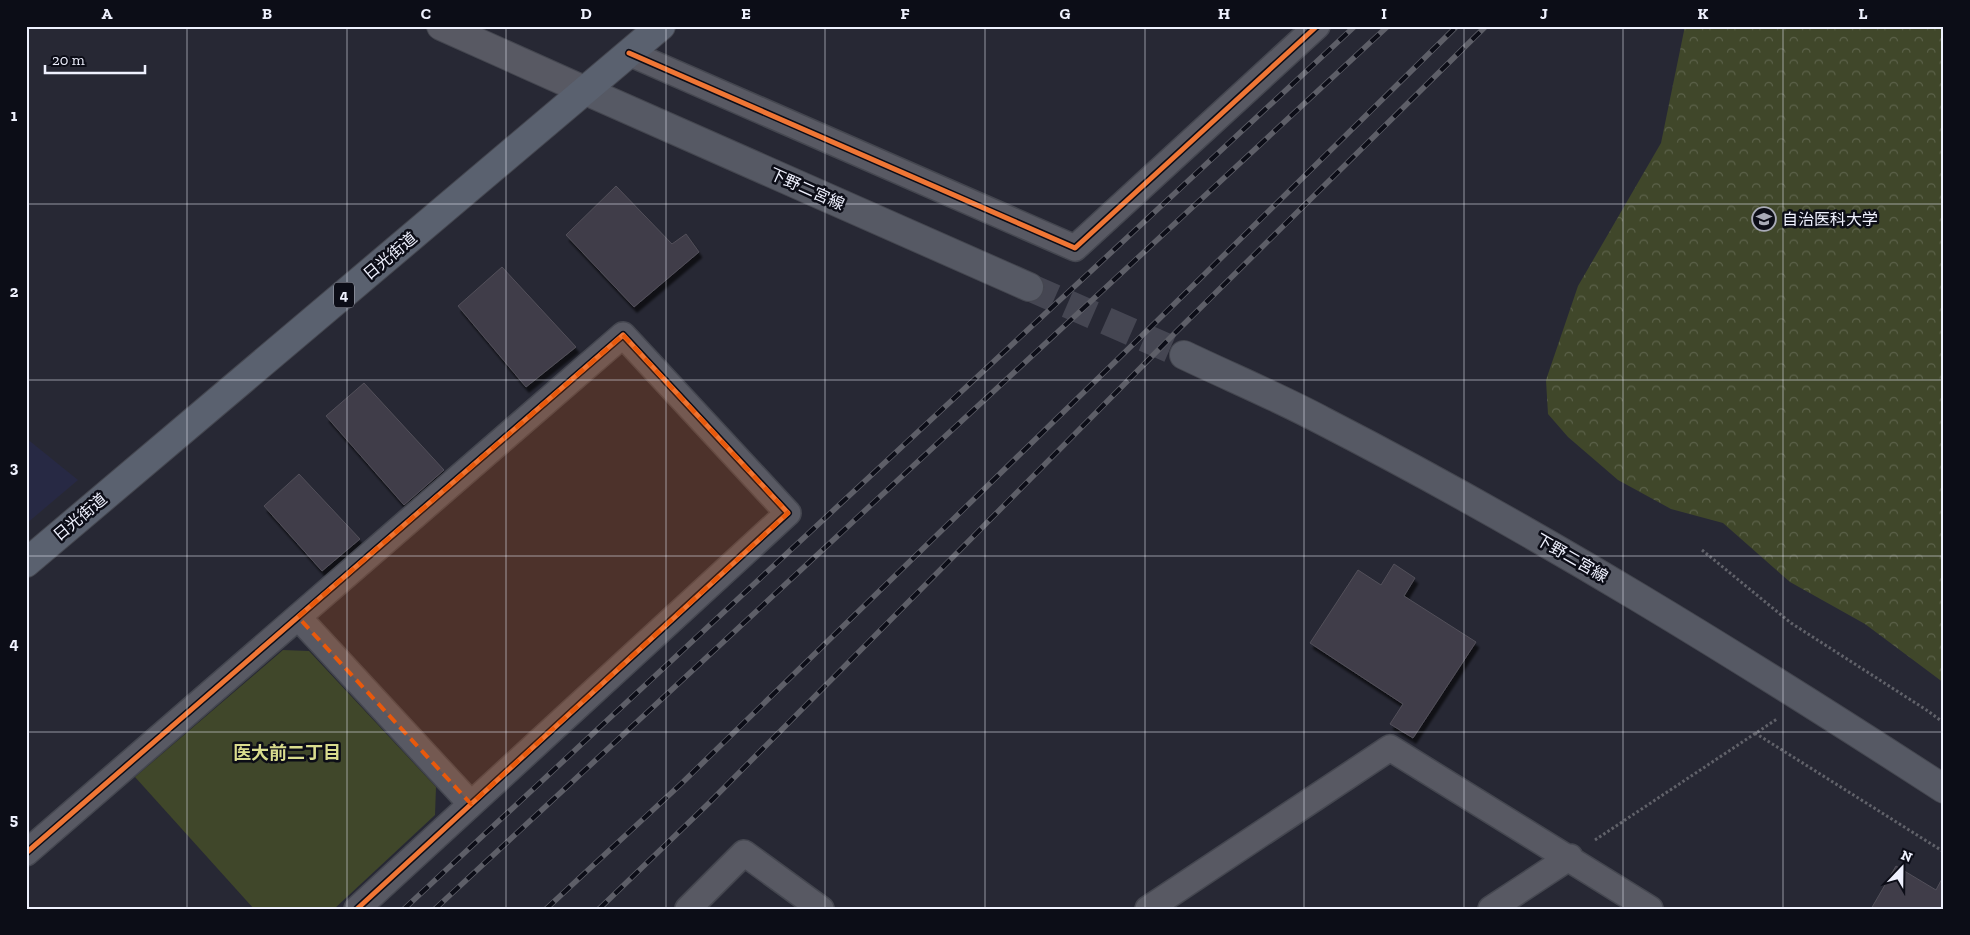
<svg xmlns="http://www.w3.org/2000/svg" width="1970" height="935" viewBox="0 0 1970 935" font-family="'Zilla Slab','Noto Sans JP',serif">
  <defs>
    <pattern id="forest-crowns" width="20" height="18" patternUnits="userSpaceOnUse" patternTransform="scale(1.25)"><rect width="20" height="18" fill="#40472a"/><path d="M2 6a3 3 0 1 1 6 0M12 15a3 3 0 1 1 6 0" fill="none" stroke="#5c624a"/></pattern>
    <filter id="shadow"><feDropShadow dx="3" dy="5.5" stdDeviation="1" flood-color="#0009"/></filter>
  </defs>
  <rect width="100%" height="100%" fill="#272834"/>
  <path fill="#272944" d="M26 438 78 480 26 524Z"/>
  <path fill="url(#forest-crowns)" d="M1685 26H1944V683L1865 624 1790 582 1723 523 1671 509 1618 480 1568 437 1548 414 1546 380 1578 286 1661 143Z"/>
  <path fill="#40472a" d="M283 650 309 651 436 787 435 815 334 909H254L135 777Z"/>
  <path fill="#403c48" stroke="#52505a" filter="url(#shadow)" d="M616 186 672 244 686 234 699 252 634 307 566 235Z
    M502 267 576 347 526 387 458 306Z
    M364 383 444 470 404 505 326 416Z
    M299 474 360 539 322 571 264 506Z
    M1394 564 1415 578 1404 596 1476 642 1413 738 1390 724 1403 704 1310 643 1358 570 1381 585Z
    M1896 866 1936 890 1944 875V909H1871Z"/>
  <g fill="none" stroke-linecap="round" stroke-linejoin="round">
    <path stroke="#454652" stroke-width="28" stroke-dasharray="28 14" stroke-linecap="butt" d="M1029 287 1184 355"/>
    <g stroke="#454750" stroke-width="28">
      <path id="minor" d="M629 53 1075 248 1317 26
        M298 617 471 804
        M26 853 623 335 788 513 357 909
        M688 909 744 853 821 909
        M1148 909 1390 748 1650 909
        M1491 909 1570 857"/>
    </g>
    <g stroke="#454750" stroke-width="30">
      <path id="tertiary" d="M441 26 586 91"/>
    </g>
    <g stroke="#454750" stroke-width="30">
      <path id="secondary" d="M586 91 1029 287
        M1184 355C1230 377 1278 397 1323 421 1537 531 1742 658 1944 789"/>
    </g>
    <g stroke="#454750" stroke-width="30">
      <path id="trunk" d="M26 563 661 26"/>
    </g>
    <path stroke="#61626a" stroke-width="3" stroke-dasharray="2.5 2.5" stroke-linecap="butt" d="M1702 550 1791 623 1928 711 1944 723
      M1755 733 1944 852
      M1595 840 1777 719"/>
    <use href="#minor" stroke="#585963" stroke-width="25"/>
    <use href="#tertiary" stroke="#585963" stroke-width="28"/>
    <use href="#secondary" stroke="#565964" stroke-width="28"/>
    <use href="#trunk" stroke="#5a616f" stroke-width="28"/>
    <g stroke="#5e5f68" stroke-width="5.5">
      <path id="rail" d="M404 909 1355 26
        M435 909 1388 26
        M546 909 682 783 1157 321 1457 26
        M599 909 709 803 1177 331 1486 26"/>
    </g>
    <use href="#rail" stroke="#0c0d17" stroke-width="4" stroke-dasharray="11" stroke-linecap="butt"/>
    <g stroke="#0c0d17" stroke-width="8">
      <path id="cycleway" d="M629 53 1075 248 1317 26
        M26 853 623 335 788 513 357 909"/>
    </g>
    <use href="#cycleway" stroke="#f07635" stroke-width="5"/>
  </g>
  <path fill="#e8590c" fill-opacity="0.2" stroke="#e8590c" stroke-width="4" stroke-dasharray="10 6" stroke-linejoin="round" d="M623 335 788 513 471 804 298 617Z"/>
  <path fill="none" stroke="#eff1fe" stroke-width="1" stroke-opacity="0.55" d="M187 26V909M347 26V909M506 26V909M666 26V909M825 26V909M985 26V909M1145 26V909M1304 26V909M1464 26V909M1623 26V909M1783 26V909M26 204H1944M26 380H1944M26 556H1944M26 732H1944"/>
  <defs>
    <g id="university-ring" transform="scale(1.25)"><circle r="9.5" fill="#0c0d17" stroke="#a9abb7" stroke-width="1.5"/><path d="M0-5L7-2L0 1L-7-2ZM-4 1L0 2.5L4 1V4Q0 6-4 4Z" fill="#a9abb7"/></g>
  </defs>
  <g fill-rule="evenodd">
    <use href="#university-ring" x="1764" y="219"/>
  </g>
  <g text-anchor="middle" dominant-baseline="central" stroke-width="5" stroke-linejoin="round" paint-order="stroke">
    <rect fill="#0c0d17" stroke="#abadb9" stroke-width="1" x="334" y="282.5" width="20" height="25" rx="4"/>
    <g font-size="15" font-weight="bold" fill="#eff1fe">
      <text x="344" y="295">4</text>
    </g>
    <g font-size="16" fill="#eff1fe" stroke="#0c0d17">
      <text transform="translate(807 189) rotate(24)">下野二宮線</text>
      <text transform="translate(390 256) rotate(-40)">日光街道</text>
      <text transform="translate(80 517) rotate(-40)">日光街道</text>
      <text transform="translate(1572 558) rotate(30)">下野二宮線</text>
    </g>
    <g font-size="16" fill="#eff1fe" stroke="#0c0d17" text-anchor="start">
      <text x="1782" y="219">自治医科大学</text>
    </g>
    <g font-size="18" font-weight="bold" fill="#d9dc8e" stroke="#0c0d17">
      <text x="287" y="753">医大前二丁目</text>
    </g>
  </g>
  <rect width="1970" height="935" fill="none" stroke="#0c0d17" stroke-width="55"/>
  <g transform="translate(1902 868) rotate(22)" stroke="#0c0d17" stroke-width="4" paint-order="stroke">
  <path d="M0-4L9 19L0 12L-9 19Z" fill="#eff1fe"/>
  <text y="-8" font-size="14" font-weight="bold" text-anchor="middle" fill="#eff1fe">N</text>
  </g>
  <path d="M45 65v8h100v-8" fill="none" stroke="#eff1fe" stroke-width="2.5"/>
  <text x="52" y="65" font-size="15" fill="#eff1fe" stroke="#0c0d17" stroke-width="4" paint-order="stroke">20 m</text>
  <rect x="28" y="28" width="1914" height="880" fill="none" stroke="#eff1fe" stroke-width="2"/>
  <g font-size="16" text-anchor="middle" font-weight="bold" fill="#eff1fe">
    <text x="107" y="19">A</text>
    <text x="267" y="19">B</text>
    <text x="426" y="19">C</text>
    <text x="586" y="19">D</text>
    <text x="746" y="19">E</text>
    <text x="905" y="19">F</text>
    <text x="1065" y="19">G</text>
    <text x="1224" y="19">H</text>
    <text x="1384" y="19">I</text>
    <text x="1544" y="19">J</text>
    <text x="1703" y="19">K</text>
    <text x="1863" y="19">L</text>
    <text x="14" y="121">1</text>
    <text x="14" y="297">2</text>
    <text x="14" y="473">3</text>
    <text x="14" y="649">4</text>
    <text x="14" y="825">5</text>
  </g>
</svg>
